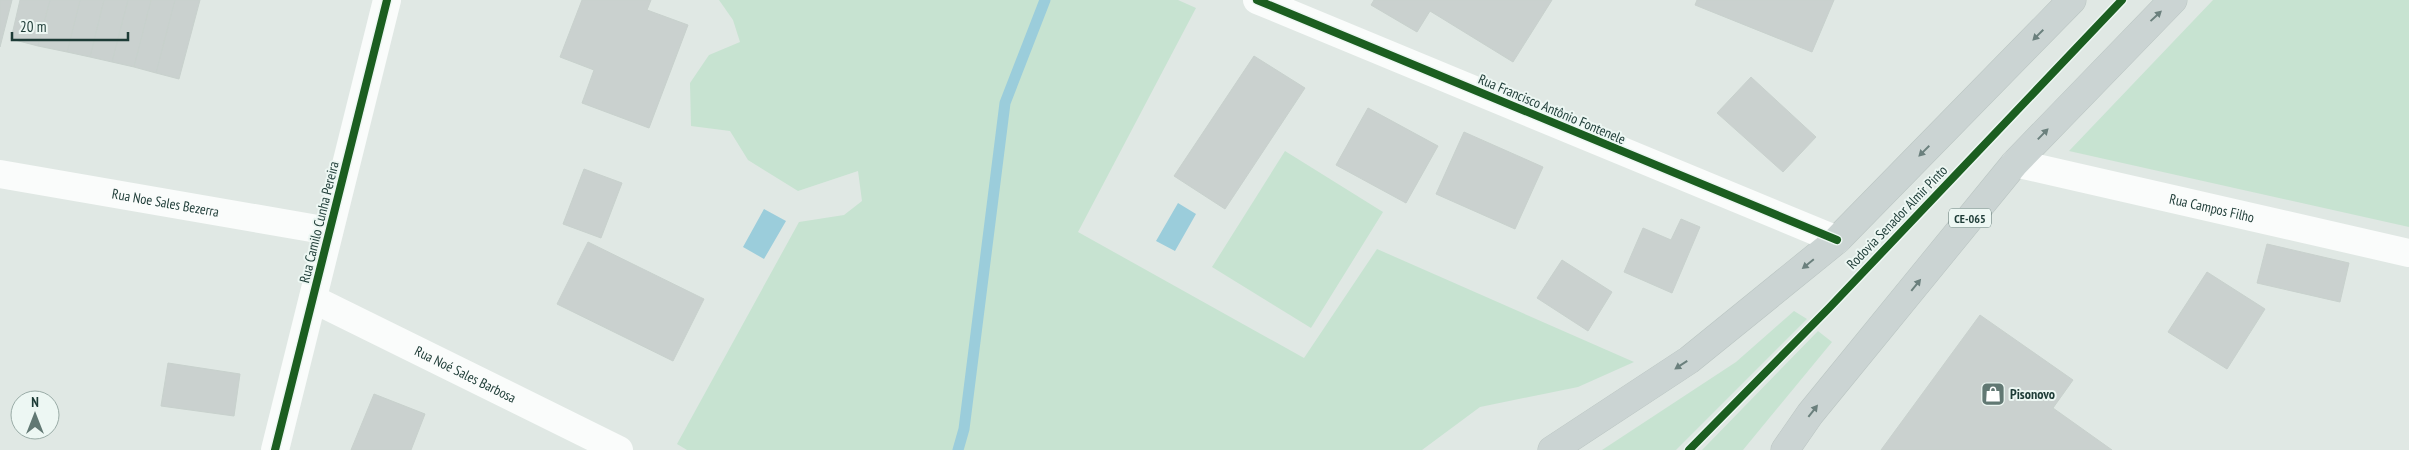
<svg xmlns="http://www.w3.org/2000/svg" width="2409" height="450" viewBox="0 0 2409 450" font-family="'PT Sans Narrow',sans-serif">
  <rect width="100%" height="100%" fill="#e0e8e4"/>
  <path fill="#c7e3d1" d="M719 0H1178L1196 8 1078 232 1304 358 1377 249 1634 362 1578 387 1480 407 1422 450H687L677 444 799 222 844 215 862 201 858 171 798 191 748 160 730 131 691 126 690 83 709 55 740 42 733 20Z
    M2213 0H2409V227L2069 151Z
    M1285 151 1383 212 1311 328 1212 267Z
    M1794 311 1807 319 1676 450H1602L1736 362Z
    M1818 331 1832 342 1743 450H1702Z"/>
  <path fill="#9bcddb" d="M1178 203 1196 214 1175 251 1156 241Z
    M764 209 786 221 764 259 743 247Z"/>
  <g fill="none" stroke-linecap="round" stroke-linejoin="round">
    <path stroke="#9bcddb" stroke-width="11" d="M958 450 964 429 1005 103 1045 0"/>
  </g>
  <path fill="#cad1cf" stroke="#c8d1cd" d="M0 0H12L0 47Z
    M20 0H50L38 46 11 39Z
    M50 0H80L67 52 38 46Z
    M80 0H104L90 57 67 52Z
    M104 0H128L112 62 90 57Z
    M128 0H151L134 67 112 62Z
    M151 0H175L156 73 134 67Z
    M175 0H200L179 79 156 73Z
    M582 0H651L647 10 688 25 649 128 582 103 594 70 560 57Z
    M1374 0H1552L1513 62 1430 11 1417 32 1371 5Z
    M1697 0H1834L1812 52 1695 5Z
    M1254 56 1305 88 1225 209 1174 176Z
    M1751 77 1816 137 1783 172 1717 113Z
    M1368 108 1438 146 1406 203 1336 165Z
    M1464 132 1543 167 1515 229 1436 194Z
    M584 169 622 183 601 238 563 224Z
    M1681 219 1700 227 1672 293 1624 272 1643 228 1671 240Z
    M588 242 704 299 673 361 557 304Z
    M2267 244 2349 263 2340 302 2257 283Z
    M1562 260 1612 292 1588 331 1537 298Z
    M2207 272 2265 309 2227 369 2168 332Z
    M1980 315 2073 380 2053 408 2112 450H1881Z
    M168 363 240 374 234 416 161 406Z
    M374 394 425 414 411 450H351Z"/>
  <g fill="none" stroke-linecap="round" stroke-linejoin="round">
    <g stroke="#bac5c2" stroke-width="29">
      <path id="major" d="M1552 450 1689 360 1837 240 2072 0
        M1785 450 1810 414 2015 163 2173 0"/>
    </g>
    <g stroke="#fafcfb" stroke-width="28">
      <path d="M1257 0 1837 240"/>
      <path id="s1" d="M2015 163 2409 253"/>
      <path id="s2" d="M0 174 329 231"/>
      <path id="s3" d="M313 299 619 450"/>
      <path d="M275 450 387 0"/>
    </g>
    <use href="#major" stroke="#cbd4d3" stroke-width="28"/>
    <g stroke="#edf7f3" stroke-width="11">
      <path id="cycleway" d="M1257 0 1837 240
        M275 450 387 0
        M1689 450 1829 308 2122 0"/>
    </g>
    <use href="#cycleway" stroke="#1b5e20" stroke-width="8"/>
  </g>
  <defs><path id="oneway-solid" d="M-6-.8H1V-3.2L6.5 0L1 3.2V.8H-6Z" transform="scale(1.25)"/></defs>
  <g fill="#6b807d">
    <use href="#oneway-solid" transform="translate(2156 16) rotate(-43)"/>
    <use href="#oneway-solid" transform="translate(2038 35) rotate(135)"/>
    <use href="#oneway-solid" transform="translate(2043 134) rotate(-46)"/>
    <use href="#oneway-solid" transform="translate(1924 151) rotate(135)"/>
    <use href="#oneway-solid" transform="translate(1808 264) rotate(141)"/>
    <use href="#oneway-solid" transform="translate(1916 285) rotate(-51)"/>
    <use href="#oneway-solid" transform="translate(1681 365) rotate(147)"/>
    <use href="#oneway-solid" transform="translate(1813 411) rotate(-52)"/>
  </g>
  <defs>
    <g id="shop-square" transform="scale(1.25)"><rect x="-9" y="-9" width="18" height="18" rx="4" fill="#617873" stroke="#edf7f3"/><path d="M-5-2.5h2.3a2.7 3.5 0 0 1 5.4 0H5L5.5 6h-11ZM-1.5-2.5h3a1.5 2.3 0 0 0-3 0Z" fill="#fff"/></g>
  </defs>
  <g fill-rule="evenodd">
    <use href="#shop-square" x="1993" y="394"/>
  </g>
  <g text-anchor="middle" dominant-baseline="central" stroke-width="4" stroke-linejoin="round" paint-order="stroke">
    <rect fill="#edf7f3" stroke="#5b736f" stroke-width="1" x="1949" y="208.5" width="42" height="19" rx="4"/>
    <g font-size="12" font-weight="bold" fill="#1d3b36">
      <text x="1970" y="218">CE-065</text>
    </g>
    <g font-size="14" fill="#1d3b36" stroke="#edf7f3">
      <text transform="translate(1552 109) rotate(23)">Rua Francisco Antônio Fontenele</text>
      <text stroke="none"><textPath href="#s2" startOffset="168">Rua Noe Sales Bezerra</textPath></text>
      <text stroke="none"><textPath href="#s1" startOffset="202">Rua Campos Filho</textPath></text>
      <text transform="translate(1897 217) rotate(-46)">Rodovia Senador Almir Pinto</text>
      <text transform="translate(319 222) rotate(-76)">Rua Camilo Cunha Pereira</text>
      <text stroke="none"><textPath href="#s3" startOffset="170">Rua Noé Sales Barbosa</textPath></text>
    </g>
    <g font-size="14" font-weight="bold" fill="#1d3b36" stroke="#edf7f3" text-anchor="start">
      <text x="2010" y="394">Pisonovo</text>
    </g>
  </g>
  <g transform="translate(35 415)"><circle r="24" fill="#edf7f3" stroke="#9aaca7"/>
  <path d="M0-4L9 19L0 12L-9 19Z" fill="#617873"/>
  <text y="-8" font-size="14" font-weight="bold" text-anchor="middle" fill="#1d3b36">N</text>
  </g>
  <path d="M12 32v8h116v-8" fill="none" stroke="#1d3b36" stroke-width="2.5"/>
  <text x="20" y="32" font-size="15" fill="#1d3b36" stroke="#edf7f3" stroke-width="4" paint-order="stroke">20 m</text>
</svg>
